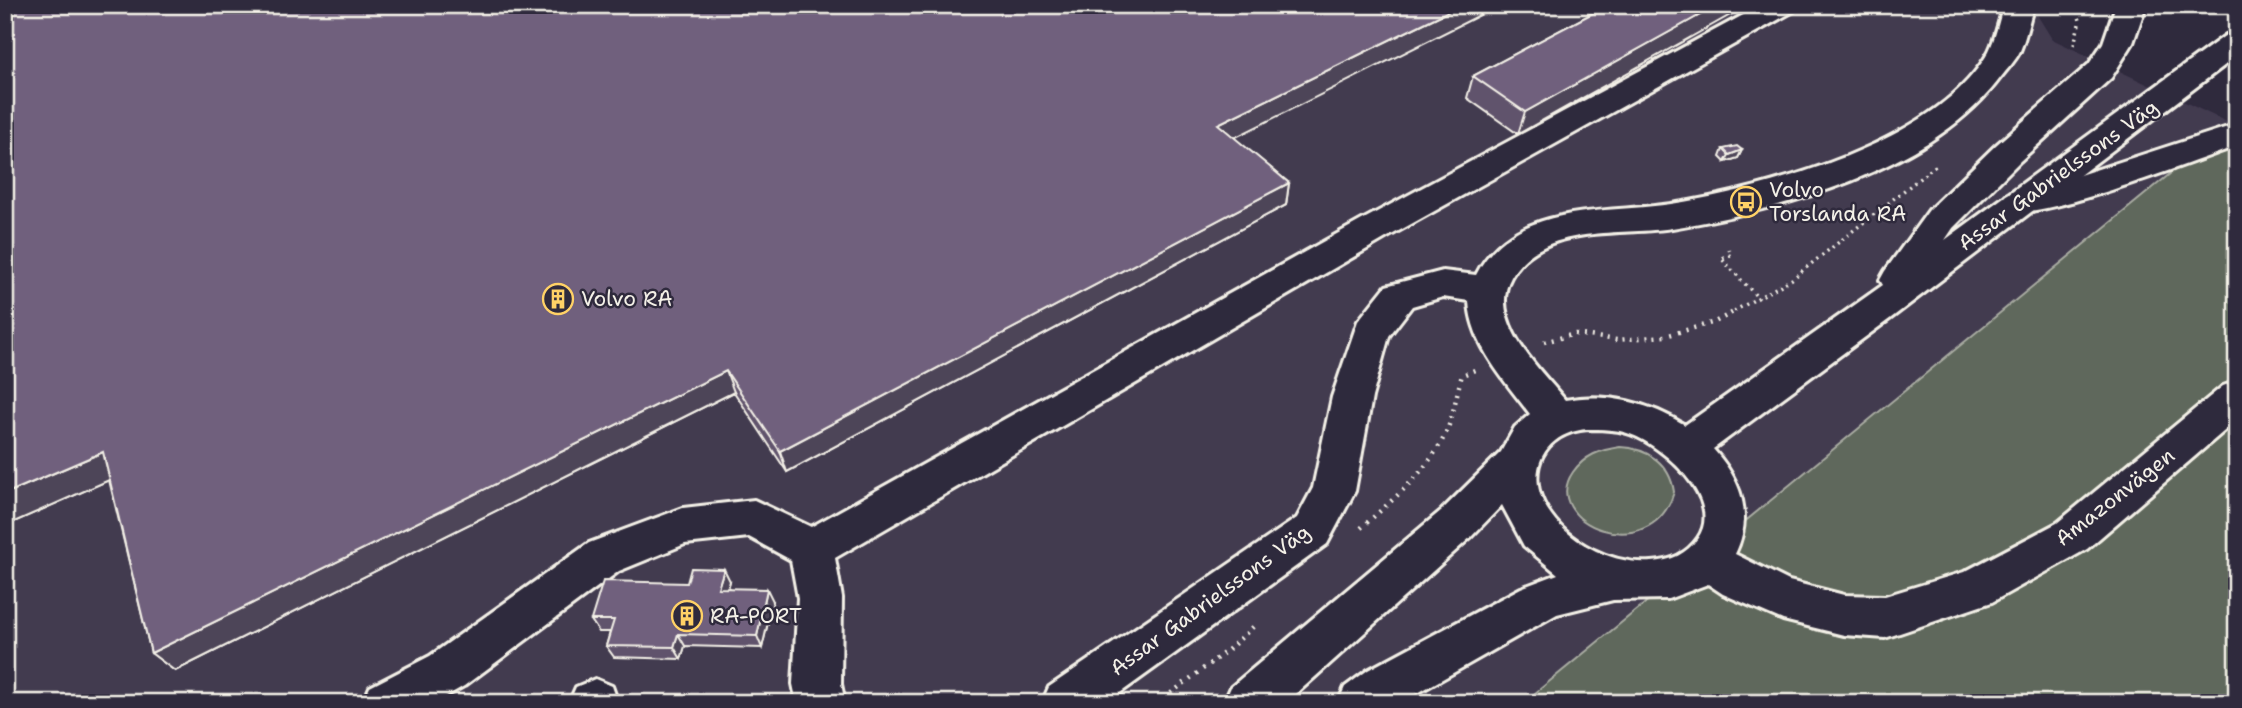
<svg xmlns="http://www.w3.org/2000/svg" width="2242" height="708" viewBox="0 0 2242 708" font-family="'Shantell Sans',sans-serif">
  <rect width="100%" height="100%" fill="#2f2a3d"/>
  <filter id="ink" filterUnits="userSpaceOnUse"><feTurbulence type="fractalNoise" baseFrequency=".0143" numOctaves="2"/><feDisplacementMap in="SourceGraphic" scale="14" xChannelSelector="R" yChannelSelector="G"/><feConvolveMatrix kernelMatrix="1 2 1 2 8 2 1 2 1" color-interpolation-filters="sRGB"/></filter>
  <g filter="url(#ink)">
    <path fill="#423a50" d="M5 5H2031L2052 39 2231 124 1523 703H5Z"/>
    <path fill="#5e675b" stroke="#a9aca2" stroke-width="2" d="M2231 124 2237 125V703H1523Z
      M1620 447C1648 448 1670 464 1674 492 1651 569 1538 522 1573 472 1585 455 1600 450 1620 447Z"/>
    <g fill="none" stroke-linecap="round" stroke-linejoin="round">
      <g stroke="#f4f1e8" stroke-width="6">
        <path id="minor" d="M1762 5H1798L1794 11 1386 238 835 558 842 598 841 684 845 703H797L793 684 798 598 791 560 749 537 685 544 619 571 464 686 434 703H363L370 687 430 656 589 543 683 508 754 500 811 527 1362 220Z
          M2004 5H2034C2029 20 2026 37 2020 51 2016 60 2007 69 2001 77 1931 171 1783 209 1672 228 1621 236 1541 223 1511 277 1487 321 1540 369 1565 400 1607 392 1650 403 1685 425L1883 285 1880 280 1885 271 1929 210 1996 145 2089 64 2103 43 2116 5H2146L2133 43 2111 78 2020 161 1953 228 1945 240 2226 35 2237 32V56L1891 318 1713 449C1741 480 1754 515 1735 554L1789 581 1844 595 1885 596 1964 572 2057 523 2223 386 2237 381V420L2087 549 1992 602 1885 638 1844 635 1783 620 1723 594 1708 584 1668 599 1613 600 1557 614 1400 703H1338L1345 687 1368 670 1521 588 1558 574 1524 546 1502 505 1472 536 1286 703H1224L1231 687 1442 510 1501 452 1515 427 1530 414C1505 381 1471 344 1469 301L1443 297 1412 306 1389 336 1372 397 1355 491 1327 544 1106 703H1042L1049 687 1297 518 1313 488 1332 397 1358 321 1386 286 1443 271 1476 275C1513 202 1603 214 1671 204 1766 189 1940 142 1989 51 1996 37 1999 20 2004 5ZM1588 429C1601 429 1617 429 1630 434 1662 445 1725 500 1698 538 1687 554 1671 561 1652 562 1613 565 1568 543 1547 509 1524 472 1544 432 1588 429Z
          M595 679 612 686 618 703H569L576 687Z"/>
      </g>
      <g stroke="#f4f1e8" stroke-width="6">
        <path id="highway" d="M2237 124V146C2194 161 2040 221 2006 211L2001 203 2006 195 2058 182Z"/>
      </g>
      <path stroke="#f4f1e8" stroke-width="3.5" stroke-dasharray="2 4.5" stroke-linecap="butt" d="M2074 45 2080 20 2075 5
        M1729 249 1731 255 1721 258 1759 299
        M1734 311 1792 279 1939 163"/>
      <path stroke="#f4f1e8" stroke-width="4.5" stroke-dasharray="2 6" stroke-linecap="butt" d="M1544 342 1575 334 1617 340 1665 336 1715 322 1737 310
        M1361 528C1391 501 1424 475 1443 439 1453 420 1456 395 1462 375L1475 370
        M1158 703 1229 649 1254 626"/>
      <use href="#minor" fill="#2f2a3d" fill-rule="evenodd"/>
      <use href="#highway" fill="#2f2a3d" fill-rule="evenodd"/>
    </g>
    <path fill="#60536c" stroke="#f4f1e8" stroke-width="2" d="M5 5 1234 138 1289 183 1286 205 787 472 734 392 175 671 151 653 109 480 5 526Z
      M1608 5 1518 134 1467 98 1473 76Z
      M1723 149 1742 150 1738 158 1725 162 1720 157Z
      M730 581 728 588 773 601 762 648 685 646 681 659 614 657 606 646 610 632H599L591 620Z"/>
    <path fill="#4e4458" stroke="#f4f1e8" stroke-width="2" d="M1461 5H1500L1216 147 1218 124Z
      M1718 5H1748L1518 134 1525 112Z
      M1742 150 1738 158 1725 162 1729 155Z
      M1289 183 1286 205 787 472 780 451Z
      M726 371 734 392 175 671 151 653Z
      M103 452 125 473 5 526V494Z
      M724 569 730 581 725 600 718 588Z
      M767 589 773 601 762 648 757 636Z
      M678 634 685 646 681 659 674 647Z"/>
    <path fill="#70617d" stroke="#f4f1e8" stroke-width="2" d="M5 5H1461L1218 124 1289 183 780 451 726 371 151 653 103 452 5 494Z
      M1608 5H1718L1525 112 1473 76Z
      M1737 146 1742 150 1729 155 1723 149Z
      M691 568 724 569 718 588 767 589 757 636 678 634 674 647 606 646 614 620H591L603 581 687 583Z"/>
  </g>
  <defs>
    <g id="bus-ring" transform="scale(1.575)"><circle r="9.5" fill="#2f2a3d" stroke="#ffd166" stroke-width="1.5"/><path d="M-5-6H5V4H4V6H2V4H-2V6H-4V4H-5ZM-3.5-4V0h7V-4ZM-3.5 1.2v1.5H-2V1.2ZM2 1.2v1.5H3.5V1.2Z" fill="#ffd166"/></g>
    <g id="building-ring" transform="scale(1.575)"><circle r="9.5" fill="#2f2a3d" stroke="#ffd166" stroke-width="1.5"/><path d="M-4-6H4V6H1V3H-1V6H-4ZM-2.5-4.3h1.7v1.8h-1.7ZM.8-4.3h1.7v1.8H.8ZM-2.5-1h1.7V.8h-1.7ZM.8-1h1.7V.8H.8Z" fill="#ffd166"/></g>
  </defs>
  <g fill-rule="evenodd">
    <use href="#bus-ring" x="1746" y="202"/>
    <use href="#building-ring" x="558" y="299"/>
    <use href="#building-ring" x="687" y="616"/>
  </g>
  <g text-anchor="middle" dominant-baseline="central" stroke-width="5" stroke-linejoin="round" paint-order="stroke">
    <g font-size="21" fill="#f4f1e8" stroke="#2f2a3d">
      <text transform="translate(2058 175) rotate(-36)">Assar Gabrielssons Väg</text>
      <text transform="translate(2115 497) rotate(-38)">Amazonvägen</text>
      <text transform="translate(1210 600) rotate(-36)">Assar Gabrielssons Väg</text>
    </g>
    <g font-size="21" fill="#f4f1e8" stroke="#2f2a3d" text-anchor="start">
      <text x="1769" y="190">Volvo<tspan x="1769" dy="24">Torslanda RA</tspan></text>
      <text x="581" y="299">Volvo RA</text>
      <text x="710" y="616">RA-PORT</text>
    </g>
  </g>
  <rect width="2242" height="708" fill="none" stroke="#2f2a3d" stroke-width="28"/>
  <rect x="14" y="14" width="2214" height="680" fill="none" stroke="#f4f1e8" stroke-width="2.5" filter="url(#ink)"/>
</svg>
